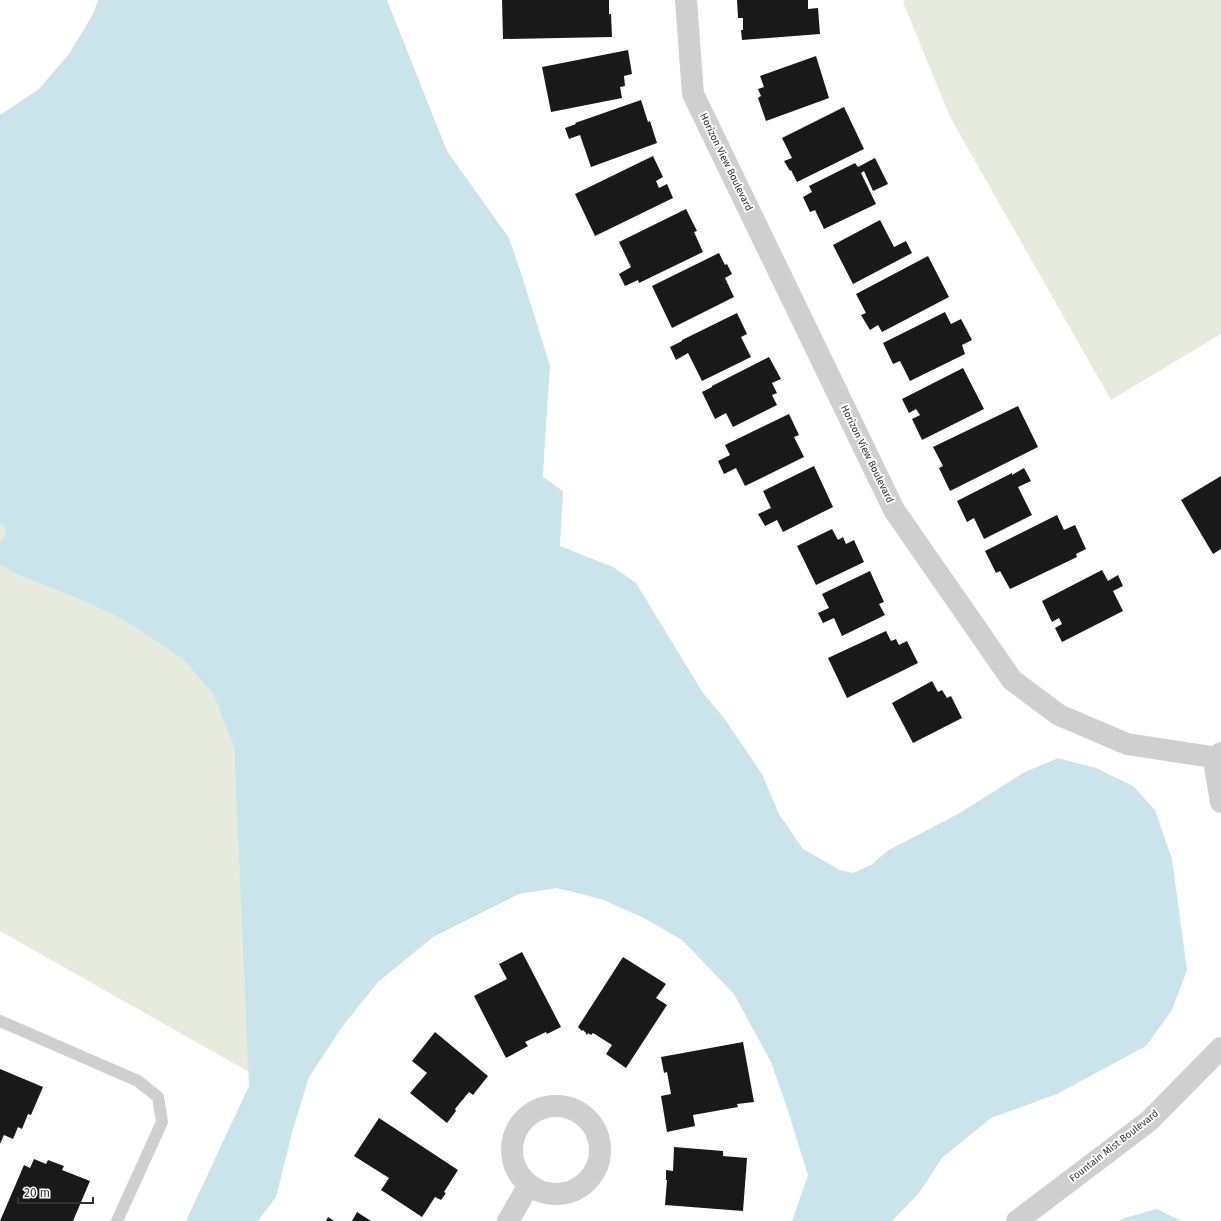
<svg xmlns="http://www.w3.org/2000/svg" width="1221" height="1221" viewBox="0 0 1221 1221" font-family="'Fira Sans',sans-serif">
  <rect width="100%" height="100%" fill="#fff"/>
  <path fill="#e7ebdd" d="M905 0H1221V334L1111 400 950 117 903 2Z
    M0 523 6 527 5 536 0 543Z
    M0 565 21 576 74 597 112 614 133 626 183 659 213 694 234 747 249 1072 0 931Z"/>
  <path fill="#cae4ec" d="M98 0H387L447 151 509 238 522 276 550 366 545 439 543 477 563 491 560 546 613 567 636 583 703 693 724 718 762 774 779 814 803 849 840 870 853 873 871 865 887 851 958 814 1023 773 1058 758 1096 768 1133 786 1155 810 1172 859 1187 970 1172 1010 1146 1046 1057 1094 991 1118 942 1158 919 1193 892 1221H792L808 1175 787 1108 771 1062 734 994 682 940 644 918 601 899 557 888 519 894 433 937 378 982 342 1027 309 1077 293 1129 276 1197 258 1221H186L249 1086 234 747 213 694 183 659 133 626 112 614 74 597 21 576 0 565V543L5 536 6 527 0 523V115L39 89 69 54 93 14Z
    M1157 1209 1181 1221H1119L1124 1218Z"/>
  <path fill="#191919" d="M502 0H609V14H611L612 37 503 39Z
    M737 0H808V9L818 8 820 34 742 40 741 30H743V18H738Z
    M628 50 632 74 624 76 625 86 620 87 622 98 551 112 542 67Z
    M816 56 829 98 766 121 758 98 761 96 758 89 764 87 760 76Z
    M641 100 648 122 650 121 657 143 591 167 580 135 569 139 565 128 576 124 575 123Z
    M844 107 864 149 797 182 791 170 790 171 784 161 792 158 782 138Z
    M653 156 663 177 656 181 659 188 667 184 673 198 595 236 575 194Z
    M875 158 888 184 873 191 864 171 861 173 876 204 824 229 815 210 810 212 803 197 812 192 809 186 855 163 858 167Z
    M686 209 697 231 694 232 703 252 639 283 638 280 625 286 619 274 631 267 619 242Z
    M880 220 894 247 906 241 912 253 853 284 833 245Z
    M719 253 725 265 727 264 732 274 725 278 734 297 672 328 652 286Z
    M928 256 949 297 882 332 878 325 870 330 861 315 866 313 856 294Z
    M945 312 951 324 961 319 972 340 962 345 965 354 910 381 900 361 893 364 883 343Z
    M737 313 747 334 741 337 751 357 702 381 688 353 676 360 670 347 682 341V340Z
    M769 357 781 379 772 383 777 393 772 395 777 405 733 427 726 413 715 419 702 392 712 387V386Z
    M963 368 984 409 922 440 912 419 920 415 916 409 909 413 902 399Z
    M1018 406 1038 447 950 491 939 468 943 466 933 447Z
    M789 414 799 435 794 437 804 457 745 486 736 468 724 474 718 461 730 455 725 445Z
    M814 466 833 507 783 532 777 520 765 526 758 514 771 508 763 491Z
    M1024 468 1031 481 1018 487 1032 515 984 539 974 518 967 522 957 501 1012 473V475Z
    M1221 476V549L1213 554 1181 500Z
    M1057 515 1064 530 1075 525 1086 549 1076 554 1077 557 1010 589 1000 571 996 573 985 551Z
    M832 529 838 540 843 537 846 544 854 540 864 562 816 585 797 546Z
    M1102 570 1108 581 1118 575 1123 586 1113 591 1123 611 1062 642 1055 628 1062 624 1059 618 1052 622 1042 601Z
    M870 571 884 602 879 604 885 615 842 636 834 618 823 623 818 613 829 608 822 594Z
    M886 631 891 641 896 639 899 645 907 641 918 663 847 698 828 658Z
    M932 681 938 692 942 690 947 698 951 696 962 718 913 743 892 703Z
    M522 952 561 1027 547 1034 546 1032 525 1042 528 1046 506 1058 474 996 507 979 499 964Z
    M623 957 666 984 656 998 667 1005 626 1068 606 1054 612 1045 593 1033 591 1035 588 1033 587 1035 586 1034V1033L583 1030 582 1031 578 1027Z
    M435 1032 488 1076 473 1095 469 1092 455 1109 456 1111 447 1123 410 1093 427 1073 412 1061Z
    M743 1042 754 1102 737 1104 738 1107 693 1115 695 1126 667 1132 661 1096 671 1094 667 1072 664 1073 661 1057Z
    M0 1069 43 1087 31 1115 28 1114 22 1129 18 1127 13 1139 4 1135 0 1144Z
    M379 1118 458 1170 444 1192 446 1193 441 1200 435 1197 422 1217 381 1190 389 1178 354 1156Z
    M674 1147 723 1151V1156L747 1158 743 1211 665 1205 667 1180H666V1170L673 1171Z
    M34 1159 46 1164 48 1160 64 1166 62 1170 90 1181 73 1221H0L24 1165 30 1168Z
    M357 1212 371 1221H352Z
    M328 1217 334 1221H326Z"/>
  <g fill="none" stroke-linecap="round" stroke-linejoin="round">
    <path stroke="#cfcfcf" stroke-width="12" d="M0 1021 138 1081 158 1097 162 1122 117 1221"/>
    <path stroke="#cfcfcf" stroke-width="22" d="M686 0 693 94 894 510 1012 680 1059 715 1127 744 1219 758
      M1221 753 1215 766 1221 802
      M512 1150a44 44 0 1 1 88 0a44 44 0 1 1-88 0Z
      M508 1221 529 1185
      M1017 1221 1149 1121 1221 1048"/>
  </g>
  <g text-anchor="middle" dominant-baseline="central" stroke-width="4" stroke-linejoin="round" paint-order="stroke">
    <g font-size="10" fill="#323232" stroke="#fff">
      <text transform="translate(726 162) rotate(64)">Horizon View Boulevard</text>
      <text transform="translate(867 454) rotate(64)">Horizon View Boulevard</text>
      <text transform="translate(1114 1146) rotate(-38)">Fountain Mist Boulevard</text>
    </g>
  </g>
  <path d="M18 1197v6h75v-6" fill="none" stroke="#323232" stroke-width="2"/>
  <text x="24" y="1197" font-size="12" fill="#323232" stroke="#ffffff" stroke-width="3" paint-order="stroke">20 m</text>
</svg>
